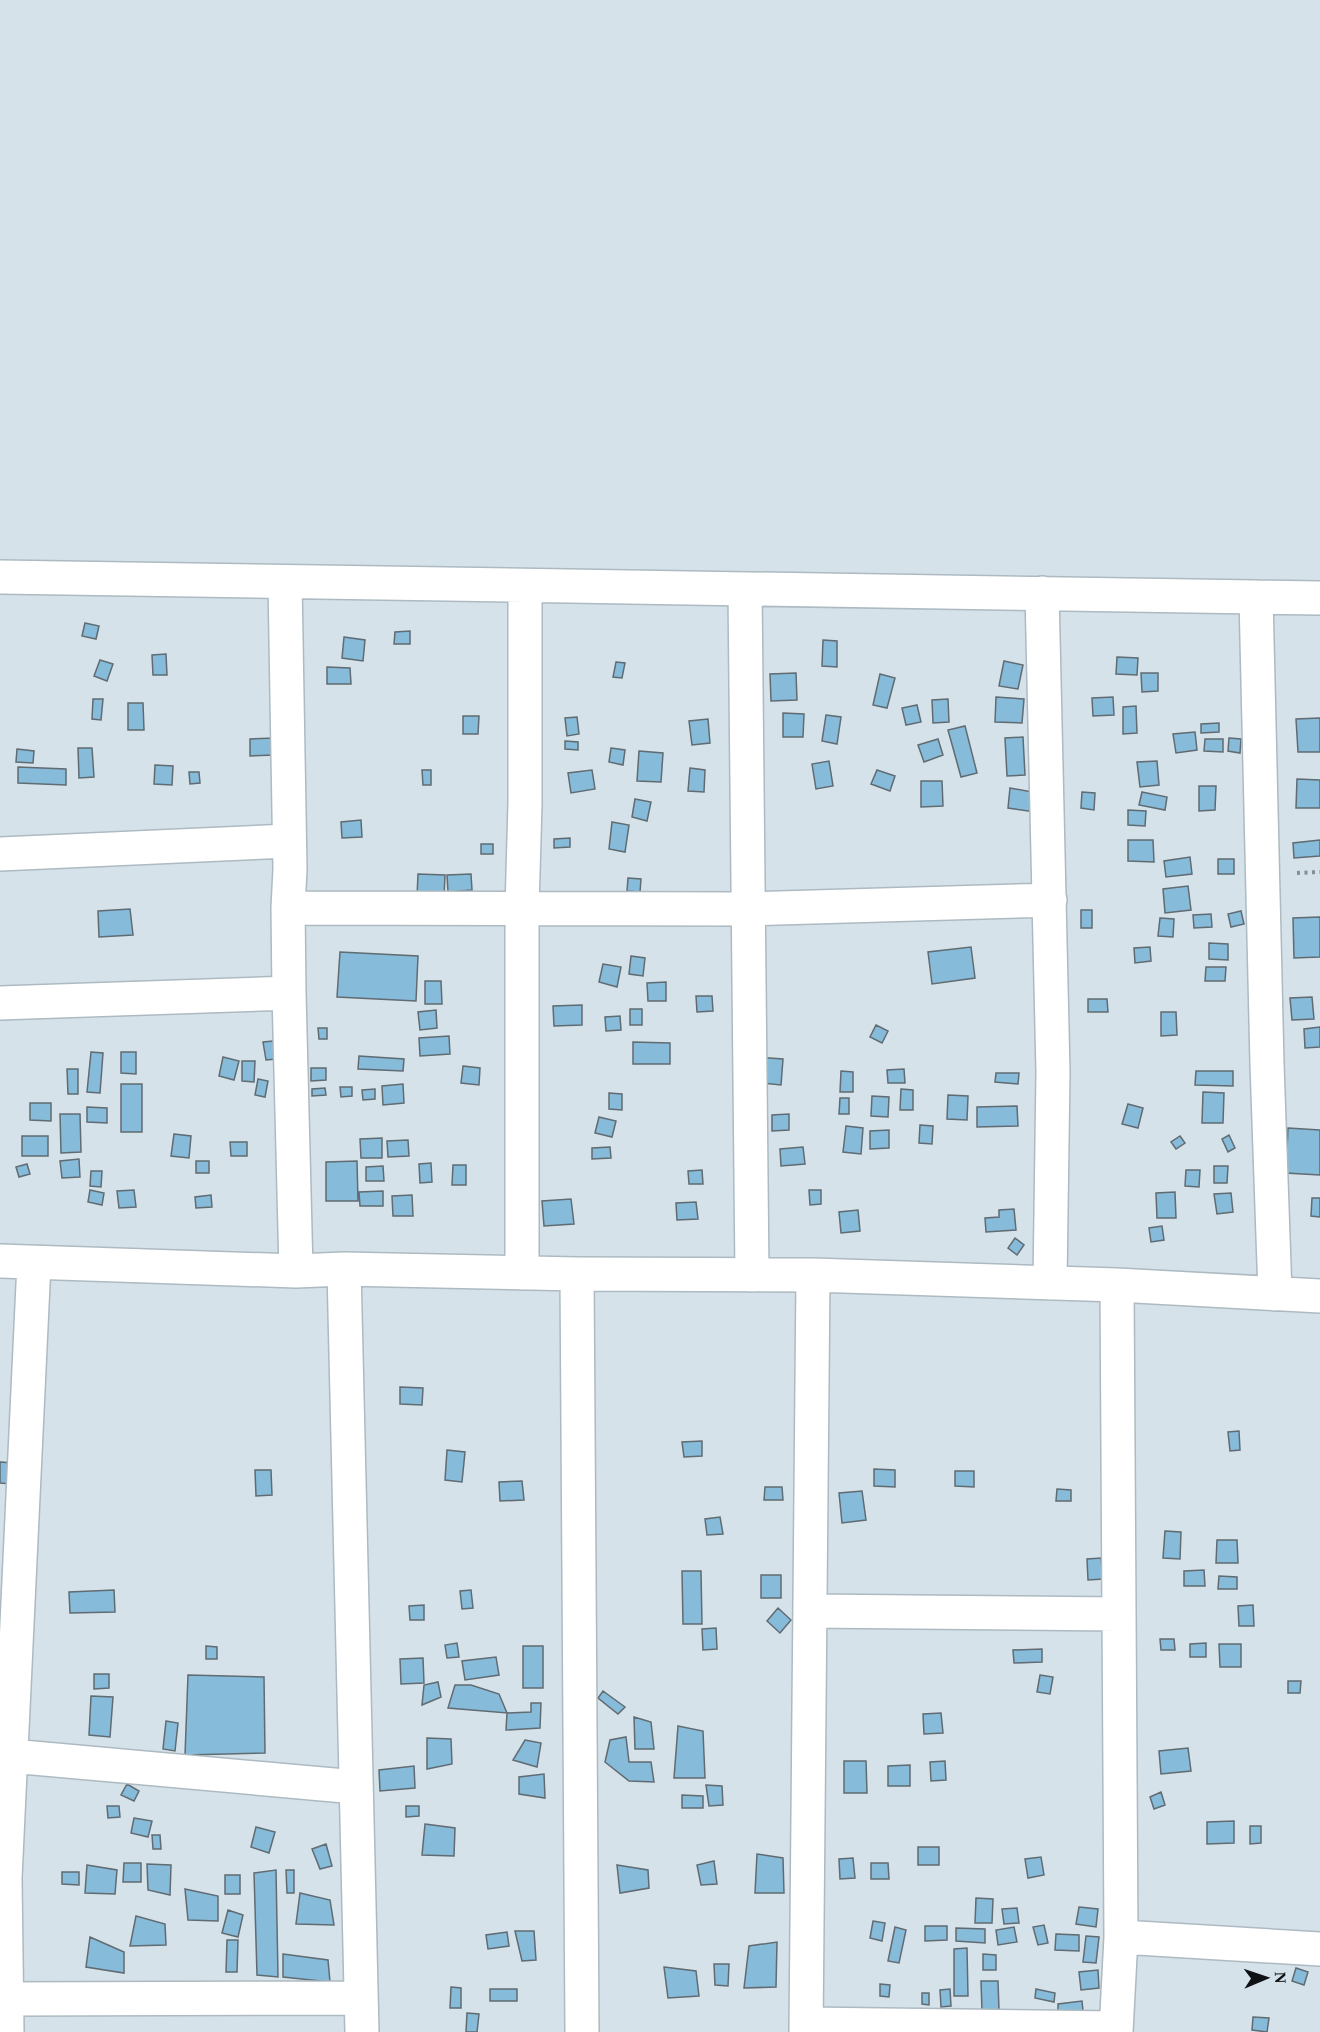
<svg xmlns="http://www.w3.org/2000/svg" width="1320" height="2032" viewBox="0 0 1320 2032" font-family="'Times New Roman',serif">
  <rect width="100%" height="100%" fill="#d5e2ea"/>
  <path fill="#86bbda" stroke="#606b72" stroke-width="1.5" d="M85 623 99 626 96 639 82 636Z
    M410 631V644H394L395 632Z
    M344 637 365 640 363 661 342 658Z
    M823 640 837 641V667L822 666Z
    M166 654 167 675H153L152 655Z
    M1117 657 1138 658 1137 675 1116 674Z
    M100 660 113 664 107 681 94 676Z
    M1004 661 1023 665 1018 689 999 686Z
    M616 662 625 663 622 678 613 677Z
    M327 667 350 668 351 684H327Z
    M796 673 797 700 771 701 770 674Z
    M1141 673H1158V691L1142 692Z
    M880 674 895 678 887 708 873 705Z
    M996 697 1024 699 1022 723 995 722Z
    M1113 697 1114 715 1093 716 1092 698Z
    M93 699H103L101 720 92 719Z
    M948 699 949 722 933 723 932 700Z
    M128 703H143L144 730H128Z
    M917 705 921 722 906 725 902 708Z
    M1136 706 1137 733 1123 734V707Z
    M783 713 804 714 803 737H783Z
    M826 715 841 717 837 744 822 741Z
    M463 716H479L478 734H463Z
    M577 717 579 734 567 736 565 718Z
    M1320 718V752H1298L1296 719Z
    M708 719 710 743 692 745 689 721Z
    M1219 723V732L1201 733V724Z
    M965 726 977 773 961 777 948 730Z
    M1195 732 1197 750 1176 753 1173 734Z
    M1023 737 1025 775 1007 776 1005 738Z
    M275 738V755L250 756V739Z
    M1229 738 1241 739 1240 753 1228 751Z
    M938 739 943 755 924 762 918 745Z
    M1205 739H1223V752L1204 751Z
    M565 741 578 742V750L565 749Z
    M78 748H92L94 777 79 778Z
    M611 748 625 750 623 765 609 762Z
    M17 749 34 751 33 763 16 762Z
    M639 751 663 753 661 782 637 781Z
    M829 761 833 786 816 789 812 764Z
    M1157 761 1159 785 1140 787 1137 762Z
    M155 765 173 766 172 785 154 784Z
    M18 767 66 769V785L18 783Z
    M690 768 705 770 704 792 688 791Z
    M422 770H431V785H423Z
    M592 770 595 789 571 793 568 773Z
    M877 770 895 776 890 791 871 784Z
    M189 772H199L200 783 190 784Z
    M1297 779 1320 780V808H1296Z
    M921 781H942L943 806 921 807Z
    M1199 786H1216L1215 810 1199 811Z
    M1010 788 1038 793 1035 812 1008 808Z
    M1082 792 1095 793 1094 810 1081 808Z
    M1142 792 1167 797 1165 810 1139 805Z
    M635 799 651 802 647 821 632 817Z
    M1128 810 1146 811 1145 826 1128 825Z
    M361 820 362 837 342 838 341 822Z
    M612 822 629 825 625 852 609 849Z
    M570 838V847L554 848V839Z
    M1128 840H1153L1154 862 1128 861Z
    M1320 840V856L1294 858 1293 843Z
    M481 844H493V854H481Z
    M1190 857 1192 874 1166 877 1164 861Z
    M1218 859H1234V874H1218Z
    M418 874 445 875 444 897H417Z
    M471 874 472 890 448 892 447 875Z
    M628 878 641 879 640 892 627 891Z
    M1188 886 1191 910 1165 913 1163 889Z
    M130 909 133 935 99 937 98 911Z
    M1081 910H1092V928H1081Z
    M1241 911 1244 924 1231 927 1228 914Z
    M1211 914 1212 927 1194 928 1193 915Z
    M1320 917V957L1294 958 1293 918Z
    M1160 918 1174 919 1173 937 1158 936Z
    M1209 943 1228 944V960L1209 959Z
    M971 947 975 978 932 984 928 952Z
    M1150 947 1151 961 1135 963 1134 948Z
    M340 952 418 956 416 1001 337 997Z
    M631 956 645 958 643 976 629 974Z
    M603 964 621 967 617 987 599 982Z
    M1206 967H1226L1225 981H1205Z
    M425 981H441L442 1004H425Z
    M666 982V1001H648L647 983Z
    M696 996H712L713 1011 697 1012Z
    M1312 997 1314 1019 1292 1020 1290 998Z
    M1088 999H1107L1108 1012H1088Z
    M582 1005V1025L554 1026 553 1006Z
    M630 1009H642V1025H630Z
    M436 1010 437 1028 420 1030 418 1012Z
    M1161 1012H1176L1177 1035 1161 1036Z
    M620 1016 621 1030 606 1031 605 1017Z
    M876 1025 888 1031 882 1043 870 1037Z
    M1320 1027V1047L1305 1048 1304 1029Z
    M318 1028H327V1039H319Z
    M449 1036 450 1054 420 1056 419 1038Z
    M273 1041 276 1059 266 1060 263 1042Z
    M633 1042 670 1043V1064H633Z
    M91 1052 103 1053 100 1093 87 1092Z
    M121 1052H136V1074L121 1073Z
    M359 1056 404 1059 403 1071 358 1069Z
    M223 1057 239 1061 234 1080 219 1076Z
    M756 1057 783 1059 781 1085 754 1082Z
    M242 1061H255L254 1082 242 1081Z
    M463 1066 480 1068 479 1085 461 1083Z
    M311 1068H326V1080L311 1081Z
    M67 1069H78V1094H68Z
    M904 1069 905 1083H888L887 1070Z
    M841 1071 853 1072V1092H840Z
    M1196 1071H1233V1086L1195 1085Z
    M996 1073H1019L1018 1084 995 1082Z
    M258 1079 268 1081 265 1097 255 1095Z
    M121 1084H142V1132H121Z
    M403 1084 404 1103 383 1105 382 1086Z
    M340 1087H352V1096L341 1097Z
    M325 1088 326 1095 312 1096V1089Z
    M375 1089V1099L363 1100 362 1090Z
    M901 1089 913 1090V1110H900Z
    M1203 1092 1224 1093 1223 1123H1202Z
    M609 1093 622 1094V1110L609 1109Z
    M948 1095 968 1096 967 1120 947 1119Z
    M872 1096 889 1097 888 1117 871 1116Z
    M840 1098H849V1114H839Z
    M30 1103H51V1121L30 1120Z
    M1128 1104 1143 1108 1138 1128 1122 1124Z
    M1017 1106 1018 1126 977 1127V1107Z
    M87 1107 107 1108V1123L87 1122Z
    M60 1114H80L81 1152 61 1153Z
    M789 1114V1130L772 1131V1115Z
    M599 1117 616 1121 612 1137 595 1133Z
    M920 1125 933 1126 932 1144 919 1143Z
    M846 1126 863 1128 861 1154 843 1152Z
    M1288 1128 1320 1130V1175L1286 1173Z
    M889 1130V1148L870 1149V1131Z
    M174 1134 191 1136 189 1158 171 1156Z
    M1229 1135 1235 1148 1228 1152 1222 1139Z
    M22 1136H48V1156H22Z
    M1180 1136 1185 1143 1176 1149 1171 1142Z
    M382 1138V1158H361L360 1139Z
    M408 1140 409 1156 388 1157 387 1141Z
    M230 1142H247V1156H231Z
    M610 1147 611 1158 592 1159V1148Z
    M803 1147 805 1164 781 1166 780 1149Z
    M79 1159 80 1177 62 1178 60 1161Z
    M196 1161H209V1173H196Z
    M357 1161 358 1201H326V1162Z
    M431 1163 432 1182 420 1183 419 1164Z
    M27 1164 30 1174 19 1177 16 1167Z
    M453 1165H466V1185H452Z
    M383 1166 384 1181H366V1167Z
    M1214 1166H1228L1227 1183H1214Z
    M702 1170 703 1184H689L688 1171Z
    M1186 1170H1200L1199 1187 1185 1186Z
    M91 1171H102L101 1187 90 1186Z
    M90 1190 104 1193 102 1205 88 1202Z
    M134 1190 136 1207 119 1208 117 1191Z
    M809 1190H821V1204L810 1205Z
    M383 1191V1206H360L359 1192Z
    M1175 1192 1176 1218H1157L1156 1193Z
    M1231 1193 1233 1212 1217 1214 1214 1194Z
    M211 1195 212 1207 196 1208 195 1197Z
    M412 1195 413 1216H393L392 1196Z
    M1312 1198H1320V1217L1311 1216Z
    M571 1199 574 1224 544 1226 542 1201Z
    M696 1202 698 1219 677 1220 676 1203Z
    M1014 1209 1016 1230 986 1232 985 1218 999 1217V1210Z
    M858 1210 860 1231 841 1233 839 1212Z
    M1162 1226 1164 1240 1151 1242 1149 1228Z
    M1015 1238 1024 1245 1017 1255 1008 1248Z
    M400 1387 423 1388 422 1405 400 1404Z
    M1239 1431 1240 1450 1230 1451 1228 1432Z
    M702 1441V1456L684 1457 682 1442Z
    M447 1450 465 1452 462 1482 445 1480Z
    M0 1462 14 1463 12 1484 0 1483Z
    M874 1469 895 1470V1487L874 1486Z
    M255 1470H271L272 1495 256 1496Z
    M955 1471H974V1487L955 1486Z
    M522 1481 524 1500 500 1501 499 1482Z
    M765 1487H782L783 1500H764Z
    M1057 1489 1071 1490V1501H1056Z
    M862 1491 866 1520 842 1523 839 1493Z
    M720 1517 723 1534 707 1535 705 1519Z
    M1165 1531 1181 1532 1180 1559 1163 1558Z
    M1217 1540H1237L1238 1563H1216Z
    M1101 1558 1103 1579 1088 1580 1087 1559Z
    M1204 1570 1205 1586H1184V1571Z
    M682 1571H701L702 1624H683Z
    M761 1575H781V1598H761Z
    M1219 1576 1237 1577V1589H1218Z
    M114 1590 115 1612 70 1613 69 1592Z
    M471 1590 473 1608 462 1609 460 1591Z
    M424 1605V1620H410L409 1606Z
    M1253 1605 1254 1626H1239L1238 1606Z
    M778 1608 791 1620 780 1633 767 1621Z
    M716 1628 717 1649 703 1650 702 1629Z
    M1160 1639H1174L1175 1650H1161Z
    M457 1643 459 1657 447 1658 445 1645Z
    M1206 1643V1657H1190V1644Z
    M1219 1644H1241V1667H1220Z
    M206 1646 217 1647V1659H206Z
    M523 1646H543V1688H523Z
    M1042 1649V1662L1014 1663 1013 1650Z
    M496 1657 499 1675 465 1680 462 1661Z
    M423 1658 424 1683 401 1684 400 1659Z
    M94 1674H109V1688L94 1689Z
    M188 1675 264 1677 265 1753 185 1755Z
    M1040 1675 1053 1677 1050 1694 1037 1692Z
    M1288 1681H1301L1300 1693H1288Z
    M438 1682 441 1697 422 1705 424 1685Z
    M455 1685H471L499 1694 507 1713 448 1708Z
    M603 1691 625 1707 618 1714 598 1698Z
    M91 1696 113 1697 110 1737 89 1735Z
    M531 1703H541L540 1728 506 1730 507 1713 531 1712Z
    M941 1713 943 1733 924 1734 923 1714Z
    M634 1717 651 1722 654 1749H635Z
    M166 1721 178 1723 175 1751 163 1749Z
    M678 1726 703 1731 705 1778H674Z
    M626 1737 629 1762H651L654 1782 629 1781 605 1762 610 1740Z
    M427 1738 451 1739 452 1764 427 1769Z
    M525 1740 541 1743 537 1767 513 1760Z
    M1188 1748 1191 1771 1161 1774 1159 1751Z
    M844 1761H866L867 1793H844Z
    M945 1761 946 1780 931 1781 930 1762Z
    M910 1765V1786H888V1766Z
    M414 1766 415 1788 380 1791 379 1770Z
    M544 1774 545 1798 519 1794V1777Z
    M127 1784 139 1791 134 1801 121 1795Z
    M706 1785 722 1786 723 1805 709 1806Z
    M1161 1792 1165 1805 1154 1809 1150 1797Z
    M682 1795 703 1796V1808H682Z
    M107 1806H119L120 1817 108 1818Z
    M406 1806H419V1816L406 1817Z
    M134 1818 152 1821 148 1837 131 1833Z
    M1234 1821V1843L1207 1844V1822Z
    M425 1824 455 1828 454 1856 422 1855Z
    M1250 1826H1261V1843L1250 1844Z
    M256 1827 275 1832 269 1853 251 1847Z
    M152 1835H160L161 1849H153Z
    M326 1844 332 1866 320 1869 312 1849Z
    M918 1847H939V1865H918Z
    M757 1854 783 1858 784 1893H755Z
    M1041 1857 1044 1875 1028 1878 1025 1859Z
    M853 1858 855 1878 840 1879 839 1859Z
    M714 1861 717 1884 701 1885 697 1865Z
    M124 1863H141V1882H123Z
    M871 1863H888L889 1879H871Z
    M147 1864 171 1865 170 1895 148 1890Z
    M87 1865 117 1870 115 1894 85 1893Z
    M617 1865 648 1870 649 1888 620 1893Z
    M276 1870 278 1977 257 1975 254 1873Z
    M286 1870H294V1893H287Z
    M62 1872H79V1885L62 1884Z
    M225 1875H240V1894H225Z
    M185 1889 218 1896V1921L188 1920Z
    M300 1893 330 1900 334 1925 296 1924Z
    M976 1898 993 1899 992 1923H975Z
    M1079 1907 1098 1909 1096 1927 1076 1924Z
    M1017 1908 1019 1923 1004 1924 1002 1909Z
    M228 1910 243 1915 238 1937 222 1933Z
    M136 1916 165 1924 166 1945 130 1946Z
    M873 1921 885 1923 882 1941 870 1938Z
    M1044 1925 1048 1943 1038 1945 1033 1927Z
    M925 1926H947V1940L925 1941Z
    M895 1927 906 1930 899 1963 888 1961Z
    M1014 1927 1017 1942 998 1945 996 1930Z
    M956 1928 985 1929V1943L956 1941Z
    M515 1931H534L536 1960 522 1961Z
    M507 1932 509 1946 488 1949 486 1935Z
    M1056 1934 1079 1935V1951L1055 1950Z
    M1086 1936 1099 1937 1096 1963 1083 1962Z
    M90 1937 124 1952V1973L86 1967Z
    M227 1940H238L237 1972H226Z
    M777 1942 776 1987 744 1988 749 1946Z
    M967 1948 968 1996H954V1949Z
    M283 1954 328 1960 330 1982 283 1977Z
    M983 1954 996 1955V1970H983Z
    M714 1964H729L728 1986 715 1985Z
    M664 1967 696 1971 699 1996 668 1998Z
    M1296 1968 1308 1972 1304 1985 1292 1981Z
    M1098 1970 1099 1988 1081 1990 1079 1972Z
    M981 1981H998L999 2010 982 2011Z
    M880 1984 890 1985 889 1997 880 1996Z
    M451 1987 461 1988V2008H450Z
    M490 1989H517V2001H490Z
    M950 1989 951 2006 941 2007 940 1990Z
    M1036 1989 1055 1993 1054 2002 1035 1998Z
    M922 1993H929V2005L922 2004Z
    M1082 2001 1083 2011 1058 2014V2004Z
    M467 2013 479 2014 477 2032H466Z
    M1253 2017 1269 2018 1267 2032 1252 2030Z"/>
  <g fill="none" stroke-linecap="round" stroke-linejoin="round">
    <g stroke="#adbac1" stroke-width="36">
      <path id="street" d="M0 577 1320 598
        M285 582 290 869 288 908 289 993 296 1271
        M745 589 752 1275
        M1042 593 1053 1072 1050 1283
        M1256 597 1267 1064 1275 1294
        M0 854 289 841
        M288 908 749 909 1050 900
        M0 1003 289 993
        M0 1261 296 1271 344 1269 577 1274 813 1275 1117 1285 1320 1296
        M344 1269 362 2032
        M522 1273V908L525 803V586
        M577 1274 582 2032
        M810 1611 1119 1614
        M11 1756 356 1787
        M1121 1937 1320 1949
        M7 1999 361 1998
        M806 2024 1116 2028
        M7 2032 5 1878 34 1263
        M806 2032 813 1275
        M1116 2032 1121 1937 1117 1285"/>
    </g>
    <path stroke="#858e94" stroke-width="4" stroke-dasharray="3 4.5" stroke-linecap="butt" d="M1297 873 1320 872"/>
    <use href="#street" stroke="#fff" stroke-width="33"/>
  </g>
  <g transform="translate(1266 1978) rotate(88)" stroke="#d5e2ea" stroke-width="4.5" paint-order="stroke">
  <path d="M0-4.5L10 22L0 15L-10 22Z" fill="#0e1215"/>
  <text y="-9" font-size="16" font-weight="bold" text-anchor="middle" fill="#0e1215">N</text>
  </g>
</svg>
